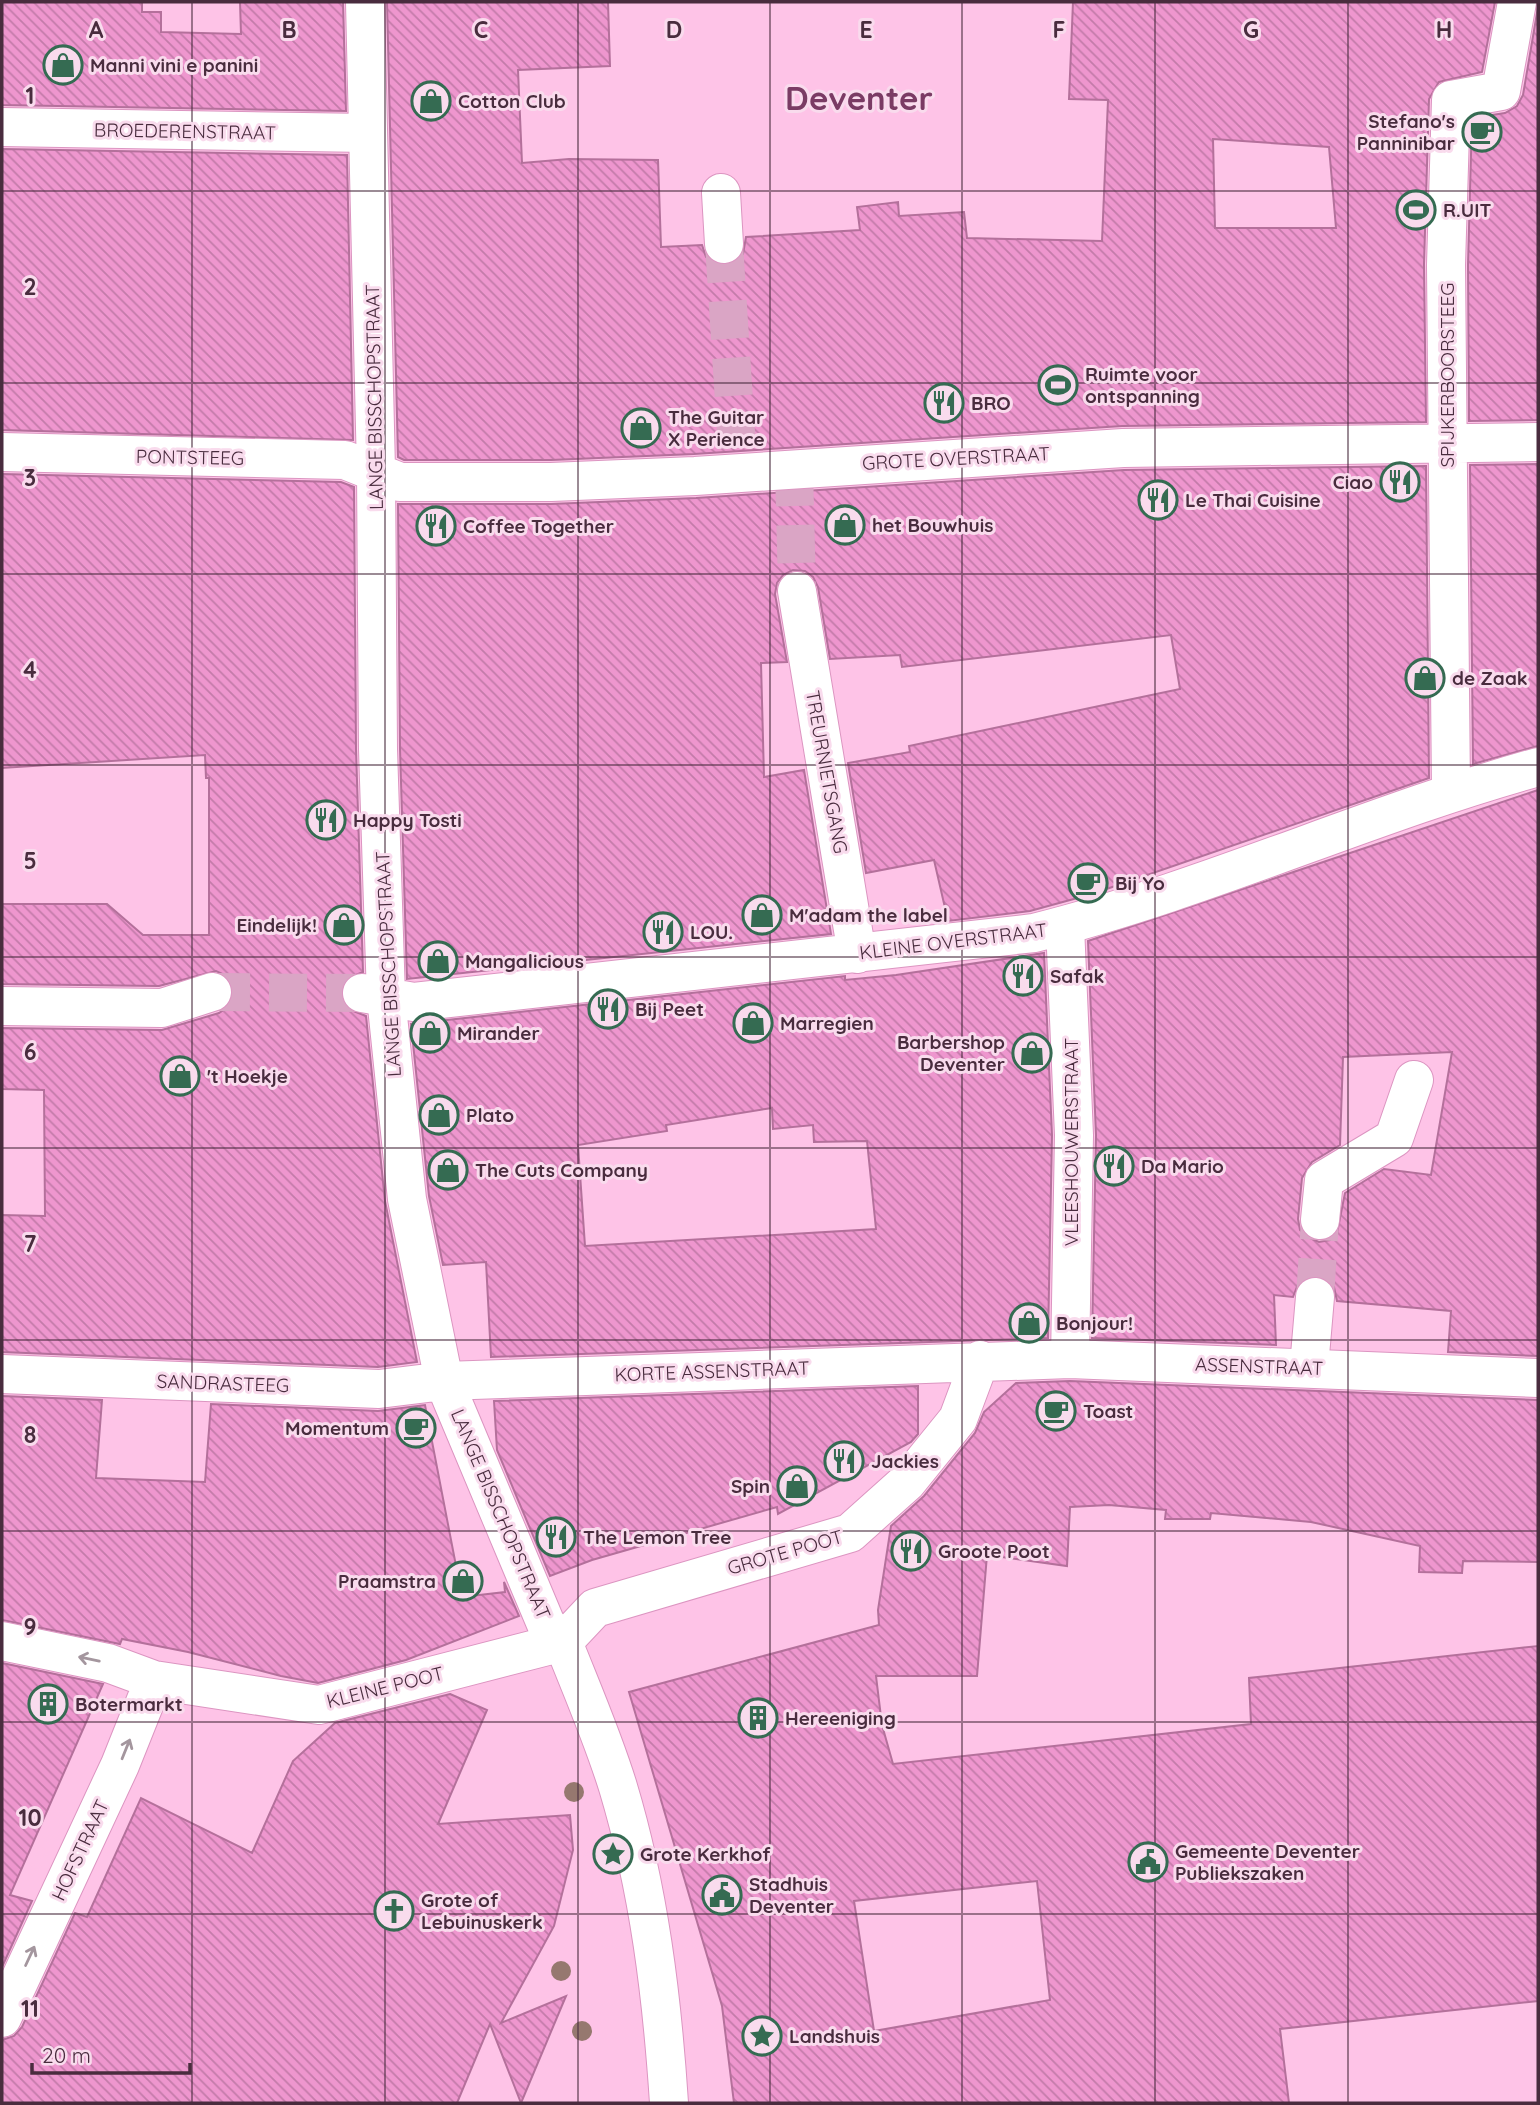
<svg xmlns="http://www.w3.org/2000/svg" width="1540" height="2105" viewBox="0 0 1540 2105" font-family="Quicksand,sans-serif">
  <defs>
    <pattern id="building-back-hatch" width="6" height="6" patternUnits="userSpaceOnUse" patternTransform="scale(1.75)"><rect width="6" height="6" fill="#ee96ce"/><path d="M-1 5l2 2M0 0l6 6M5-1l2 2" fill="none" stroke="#c37ba9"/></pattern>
  </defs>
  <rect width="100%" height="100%" fill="#fec3e7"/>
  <path fill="url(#building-back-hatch)" stroke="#b4709b" stroke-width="2" fill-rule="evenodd" d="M2 2H142V12H161V32L241 34 240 2H343L346 111 2 105Z
    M387 2H608L610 66 518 70 522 163 569 159 658 160 661 247 702 245 706 257 715 264 725 266 735 263 743 254 746 237 860 230 857 207 898 202 899 216 964 212 967 238 1102 241 1108 100 1069 99 1073 2H1495L1482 72 1439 82 1429 99 1424 264 1426 422 1122 426 694 454 551 460H404L398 457ZM1213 139 1329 147 1336 228H1215Z
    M1538 7V420L1469 421 1468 265 1472 118 1505 113 1517 106 1523 95Z
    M2 149 347 155 353 440 2 430Z
    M1538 464V746L1473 764 1470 465Z
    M1426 466 1429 778 1092 894 1030 911 948 921 934 860 866 873 848 763 910 752 909 746 1180 689 1171 635 902 667 900 655 830 659 818 587 813 577 805 571 793 570 783 575 777 583 775 594 787 662 761 663 764 777 804 770 831 934 407 979 400 749 398 504H551L696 498 1124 470Z
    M2 474 341 482 354 487 356 749 363 972 346 979 340 990 341 1000 348 1009 366 1016 385 1201 417 1362 378 1367 2 1352V1215L45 1216 44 1090 2 1089V1028L162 1030 219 1013 229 1006 233 996V986L227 976 216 971 159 986 2 984V904H107L143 935H209V778H206L205 755 2 768Z
    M1538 790V1356L1448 1352 1451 1311 1337 1301 1334 1287 1327 1279 1316 1275 1306 1277 1298 1284 1293 1297 1274 1295 1276 1345 1092 1338 1096 1135 1088 941ZM1452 1052 1431 1175 1384 1169 1345 1193 1337 1233 1330 1240 1319 1242 1307 1237 1300 1230 1298 1219 1302 1178 1312 1162 1340 1145 1343 1057Z
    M1044 953 1052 1135 1048 1338 491 1357 486 1262 443 1265 429 1196 411 1024 845 976V980L896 975ZM772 1108 773 1129 813 1125 814 1142 867 1141 876 1229 585 1246 578 1145 667 1131 666 1125Z
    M1070 1381 1538 1400V1562L1463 1561 1462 1573 1419 1572 1420 1546 1311 1522 1211 1513 1210 1519H1165L1166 1510 1109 1505 1070 1507 1067 1566 987 1555 977 1676H876L882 1725 893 1764 1251 1724 1249 1678 1538 1646V2001L1280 2029 1289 2103H734L722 2006 629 1692 879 1625 878 1610 891 1526 924 1496 975 1433 984 1412 1016 1383ZM1037 1881 1050 2000 874 2031 854 1901Z
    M918 1386V1434L911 1442 778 1514 777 1507 592 1560 550 1576 497 1450 494 1401Z
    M2 1396 102 1400 96 1478 205 1482 211 1404 378 1411 425 1405 462 1597 505 1592 504 1582 519 1616 406 1660 318 1683 281 1676 188 1652 122 1639 120 1644 2 1620Z
    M2 1663 103 1684 10 1895 32 1901 2 1967Z
    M450 1694 487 1710 438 1824 570 1815 573 1850 554 1926 501 2023 566 1996 521 2103 490 2024 457 2103H2V2040L14 2036 22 2027 75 1913 87 1917 141 1798 252 1853 293 1761 335 1723Z"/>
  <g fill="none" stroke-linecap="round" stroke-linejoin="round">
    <path stroke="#daa5c5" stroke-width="38" stroke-dasharray="38 19" stroke-linecap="butt" d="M724 244 737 448
      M794 468 797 591
      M212 992 362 993
      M1315 1297 1320 1220"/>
    <g stroke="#dc95c1" stroke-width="40">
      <path id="pedestrian" d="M365 2 376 470 378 749 386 997 407 1199 444 1381 546 1624 563 1642
        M2 127 368 133
        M721 193 724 244
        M2 452 345 460 400 482H551L695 476 1123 448 1538 442
        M797 591 857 954
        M1451 791 1446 265 1451 100 1501 91 1517 2
        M1065 926 1074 1135 1070 1359
        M362 993 414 1002 1034 933C1206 890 1368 814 1538 767
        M2 1006 162 1008 212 992
        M1320 1220 1324 1180 1394 1138 1414 1080
        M1309 1367 1315 1297
        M2 1374 379 1389 444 1381"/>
    </g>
    <g stroke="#dc95c1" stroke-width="40">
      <path id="minor" d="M444 1381 1070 1359 1538 1378
        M2 1641 108 1663 154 1680 319 1705 563 1642
        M563 1642 595 1608 850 1533 907 1482 958 1419 980 1360
        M563 1642C582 1690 603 1738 618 1787 649 1890 662 1996 669 2103
        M2 2018 120 1765 154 1680"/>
    </g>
    <use href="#pedestrian" stroke="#fff" stroke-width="38"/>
    <use href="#minor" stroke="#fff" stroke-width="38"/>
  </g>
  <g fill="#96786f">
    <circle cx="574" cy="1792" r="10"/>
    <circle cx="561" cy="1971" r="10"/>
    <circle cx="582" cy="2031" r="10"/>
  </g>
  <defs><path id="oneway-shaft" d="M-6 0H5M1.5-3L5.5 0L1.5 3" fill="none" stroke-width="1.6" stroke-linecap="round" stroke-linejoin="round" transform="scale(1.75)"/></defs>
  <g stroke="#a4969e">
    <use href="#oneway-shaft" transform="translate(89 1659) rotate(-168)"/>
    <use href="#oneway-shaft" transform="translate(126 1749) rotate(-68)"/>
    <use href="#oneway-shaft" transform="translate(30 1956) rotate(-65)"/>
  </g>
  <path fill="none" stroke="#492c3e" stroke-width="2" stroke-opacity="0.55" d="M192 2V2103M385 2V2103M578 2V2103M770 2V2103M962 2V2103M1155 2V2103M1348 2V2103M2 191H1538M2 383H1538M2 574H1538M2 765H1538M2 957H1538M2 1148H1538M2 1340H1538M2 1531H1538M2 1722H1538M2 1914H1538"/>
  <defs>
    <g id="shop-ring" transform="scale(2.0125)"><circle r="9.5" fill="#f9dbed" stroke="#356b52" stroke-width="1.5"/><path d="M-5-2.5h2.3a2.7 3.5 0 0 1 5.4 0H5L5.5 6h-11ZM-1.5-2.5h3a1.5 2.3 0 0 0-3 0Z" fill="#356b52"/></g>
    <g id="cafe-ring" transform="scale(2.0125)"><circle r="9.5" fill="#f9dbed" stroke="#356b52" stroke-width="1.5"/><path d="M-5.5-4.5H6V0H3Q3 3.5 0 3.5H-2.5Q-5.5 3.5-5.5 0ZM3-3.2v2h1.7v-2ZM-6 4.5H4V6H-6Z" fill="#356b52"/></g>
    <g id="stadium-ring" transform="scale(2.0125)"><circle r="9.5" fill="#f9dbed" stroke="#356b52" stroke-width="1.5"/><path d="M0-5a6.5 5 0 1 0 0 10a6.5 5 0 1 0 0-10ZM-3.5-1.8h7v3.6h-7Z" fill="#356b52"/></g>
    <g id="restaurant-ring" transform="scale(2.0125)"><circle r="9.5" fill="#f9dbed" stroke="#356b52" stroke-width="1.5"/><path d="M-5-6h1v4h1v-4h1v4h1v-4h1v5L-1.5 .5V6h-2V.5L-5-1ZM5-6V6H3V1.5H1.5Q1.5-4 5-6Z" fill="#356b52"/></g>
    <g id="building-ring" transform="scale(2.0125)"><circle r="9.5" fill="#f9dbed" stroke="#356b52" stroke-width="1.5"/><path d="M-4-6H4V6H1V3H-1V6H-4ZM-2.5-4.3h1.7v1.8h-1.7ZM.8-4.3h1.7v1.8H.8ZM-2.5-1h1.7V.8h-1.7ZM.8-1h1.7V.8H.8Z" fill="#356b52"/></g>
    <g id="sight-ring" transform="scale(2.0125)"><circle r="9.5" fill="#f9dbed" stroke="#356b52" stroke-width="1.5"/><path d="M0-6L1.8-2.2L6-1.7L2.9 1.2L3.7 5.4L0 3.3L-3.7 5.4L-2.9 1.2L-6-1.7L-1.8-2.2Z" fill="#356b52"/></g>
    <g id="civic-ring" transform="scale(2.0125)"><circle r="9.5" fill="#f9dbed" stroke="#356b52" stroke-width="1.5"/><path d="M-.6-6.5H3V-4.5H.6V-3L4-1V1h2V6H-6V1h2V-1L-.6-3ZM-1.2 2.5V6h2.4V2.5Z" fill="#356b52"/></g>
    <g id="church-ring" transform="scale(2.0125)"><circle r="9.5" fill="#f9dbed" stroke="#356b52" stroke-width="1.5"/><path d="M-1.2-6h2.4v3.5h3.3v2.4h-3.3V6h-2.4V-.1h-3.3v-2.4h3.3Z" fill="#356b52"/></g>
  </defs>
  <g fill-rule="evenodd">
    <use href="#shop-ring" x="63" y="65"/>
    <use href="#shop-ring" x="431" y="101"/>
    <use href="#cafe-ring" x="1482" y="132"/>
    <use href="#stadium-ring" x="1416" y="210"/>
    <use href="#stadium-ring" x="1058" y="385"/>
    <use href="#restaurant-ring" x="944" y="403"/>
    <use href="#shop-ring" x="641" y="428"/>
    <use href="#restaurant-ring" x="1400" y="482"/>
    <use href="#restaurant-ring" x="1158" y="500"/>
    <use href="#shop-ring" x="845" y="525"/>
    <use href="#restaurant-ring" x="436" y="526"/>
    <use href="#shop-ring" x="1425" y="678"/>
    <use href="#restaurant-ring" x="326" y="820"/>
    <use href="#cafe-ring" x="1088" y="883"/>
    <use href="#shop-ring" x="762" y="915"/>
    <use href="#shop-ring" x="344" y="925"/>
    <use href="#restaurant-ring" x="663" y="932"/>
    <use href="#shop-ring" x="438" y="961"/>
    <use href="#restaurant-ring" x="1023" y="976"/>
    <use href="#restaurant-ring" x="608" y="1009"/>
    <use href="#shop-ring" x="753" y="1023"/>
    <use href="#shop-ring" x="430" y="1033"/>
    <use href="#shop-ring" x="1032" y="1053"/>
    <use href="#shop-ring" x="180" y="1076"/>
    <use href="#shop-ring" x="439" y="1115"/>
    <use href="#restaurant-ring" x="1114" y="1166"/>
    <use href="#shop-ring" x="448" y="1170"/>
    <use href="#shop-ring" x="1029" y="1323"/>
    <use href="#cafe-ring" x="1056" y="1411"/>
    <use href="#cafe-ring" x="416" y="1428"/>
    <use href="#restaurant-ring" x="844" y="1461"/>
    <use href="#shop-ring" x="797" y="1486"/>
    <use href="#restaurant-ring" x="556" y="1537"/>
    <use href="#restaurant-ring" x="911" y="1551"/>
    <use href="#shop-ring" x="463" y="1581"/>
    <use href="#building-ring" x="48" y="1704"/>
    <use href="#building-ring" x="758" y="1718"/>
    <use href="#sight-ring" x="613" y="1854"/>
    <use href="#civic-ring" x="1148" y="1862"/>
    <use href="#civic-ring" x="722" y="1895"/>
    <use href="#church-ring" x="394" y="1911"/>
    <use href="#sight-ring" x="762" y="2036"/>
  </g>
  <g text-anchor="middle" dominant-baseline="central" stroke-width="6" stroke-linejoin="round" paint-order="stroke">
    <g font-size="19" font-weight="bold" fill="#492c3e" stroke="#f9dbed" text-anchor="start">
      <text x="90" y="65">Manni vini e panini</text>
      <text x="458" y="101">Cotton Club</text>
      <text x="1455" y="121" text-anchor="end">Stefano's<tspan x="1455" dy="22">Panninibar</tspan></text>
      <text x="1443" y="210">R.UIT</text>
      <text x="1085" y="374">Ruimte voor<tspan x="1085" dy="22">ontspanning</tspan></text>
      <text x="971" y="403">BRO</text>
      <text x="668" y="417">The Guitar<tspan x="668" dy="22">X Perience</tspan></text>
      <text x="1373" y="482" text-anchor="end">Ciao</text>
      <text x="1185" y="500">Le Thai Cuisine</text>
      <text x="872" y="525">het Bouwhuis</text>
      <text x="463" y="526">Coffee Together</text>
      <text x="1452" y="678">de Zaak</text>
      <text x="353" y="820">Happy Tosti</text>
      <text x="1115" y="883">Bij Yo</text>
      <text x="789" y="915">M'adam the label</text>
      <text x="317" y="925" text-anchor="end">Eindelijk!</text>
      <text x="690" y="932">LOU.</text>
      <text x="465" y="961">Mangalicious</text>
      <text x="1050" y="976">Safak</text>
      <text x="635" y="1009">Bij Peet</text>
      <text x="780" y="1023">Marregien</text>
      <text x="457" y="1033">Mirander</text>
      <text x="1005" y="1042" text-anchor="end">Barbershop<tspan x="1005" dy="22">Deventer</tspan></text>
      <text x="207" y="1076">'t Hoekje</text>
      <text x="466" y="1115">Plato</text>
      <text x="1141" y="1166">Da Mario</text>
      <text x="475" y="1170">The Cuts Company</text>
      <text x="1056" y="1323">Bonjour!</text>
      <text x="1083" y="1411">Toast</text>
      <text x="389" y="1428" text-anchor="end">Momentum</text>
      <text x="871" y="1461">Jackies</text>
      <text x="770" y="1486" text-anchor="end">Spin</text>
      <text x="583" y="1537">The Lemon Tree</text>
      <text x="938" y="1551">Groote Poot</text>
      <text x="436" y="1581" text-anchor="end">Praamstra</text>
      <text x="75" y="1704">Botermarkt</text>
      <text x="785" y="1718">Hereeniging</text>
      <text x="1175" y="1851">Gemeente Deventer<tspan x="1175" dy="22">Publiekszaken</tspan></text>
      <text x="640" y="1854">Grote Kerkhof</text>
      <text x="749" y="1884">Stadhuis<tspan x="749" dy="22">Deventer</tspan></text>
      <text x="421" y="1900">Grote of<tspan x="421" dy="22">Lebuinuskerk</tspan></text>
      <text x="789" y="2036">Landshuis</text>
    </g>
    <g font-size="19" fill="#492c3e" stroke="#f9dbed">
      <text transform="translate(185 131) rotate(1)">BROEDERENSTRAAT</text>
      <text transform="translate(1447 375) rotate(-90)">SPIJKERBOORSTEEG</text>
      <text transform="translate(374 397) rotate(-91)">LANGE BISSCHOPSTRAAT</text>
      <text transform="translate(190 457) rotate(1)">PONTSTEEG</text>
      <text transform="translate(956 458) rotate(-3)">GROTE OVERSTRAAT</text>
      <text transform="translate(827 772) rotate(80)">TREURNIETSGANG</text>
      <text transform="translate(953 941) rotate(-7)">KLEINE OVERSTRAAT</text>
      <text transform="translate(388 964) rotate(-93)">LANGE BISSCHOPSTRAAT</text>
      <text transform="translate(1071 1142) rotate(-90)">VLEESHOUWERSTRAAT</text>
      <text transform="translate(1259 1366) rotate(2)">ASSENSTRAAT</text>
      <text transform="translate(712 1371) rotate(-2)">KORTE ASSENSTRAAT</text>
      <text transform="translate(223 1383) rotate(2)">SANDRASTEEG</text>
      <text transform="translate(501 1514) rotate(67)">LANGE BISSCHOPSTRAAT</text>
      <text transform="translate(785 1552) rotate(-16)">GROTE POOT</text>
      <text transform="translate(385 1687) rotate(-14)">KLEINE POOT</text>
      <text transform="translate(80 1850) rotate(-65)">HOFSTRAAT</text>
    </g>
    <g font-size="33" font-weight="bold" fill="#7a3b64" stroke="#f9dbed">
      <text x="859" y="97">Deventer</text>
    </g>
  </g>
  <g font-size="23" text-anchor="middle" font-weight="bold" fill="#492c3e" stroke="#f9dbed" stroke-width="6" stroke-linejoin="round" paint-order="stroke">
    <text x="96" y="38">A</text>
    <text x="289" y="38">B</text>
    <text x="481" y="38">C</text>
    <text x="674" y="38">D</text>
    <text x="866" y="38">E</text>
    <text x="1059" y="38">F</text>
    <text x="1251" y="38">G</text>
    <text x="1444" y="38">H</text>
    <text x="30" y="104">1</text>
    <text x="30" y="295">2</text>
    <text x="30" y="486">3</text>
    <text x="30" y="678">4</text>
    <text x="30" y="869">5</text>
    <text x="30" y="1060">6</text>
    <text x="30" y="1252">7</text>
    <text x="30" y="1443">8</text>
    <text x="30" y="1635">9</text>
    <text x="30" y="1826">10</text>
    <text x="30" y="2017">11</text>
  </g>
  <rect width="1540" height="2105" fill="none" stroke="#492c3e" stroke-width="7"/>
  <path d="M32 2063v10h158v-10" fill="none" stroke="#492c3e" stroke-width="3.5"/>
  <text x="42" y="2063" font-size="21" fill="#492c3e" stroke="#f9dbed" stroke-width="5" paint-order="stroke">20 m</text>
</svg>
